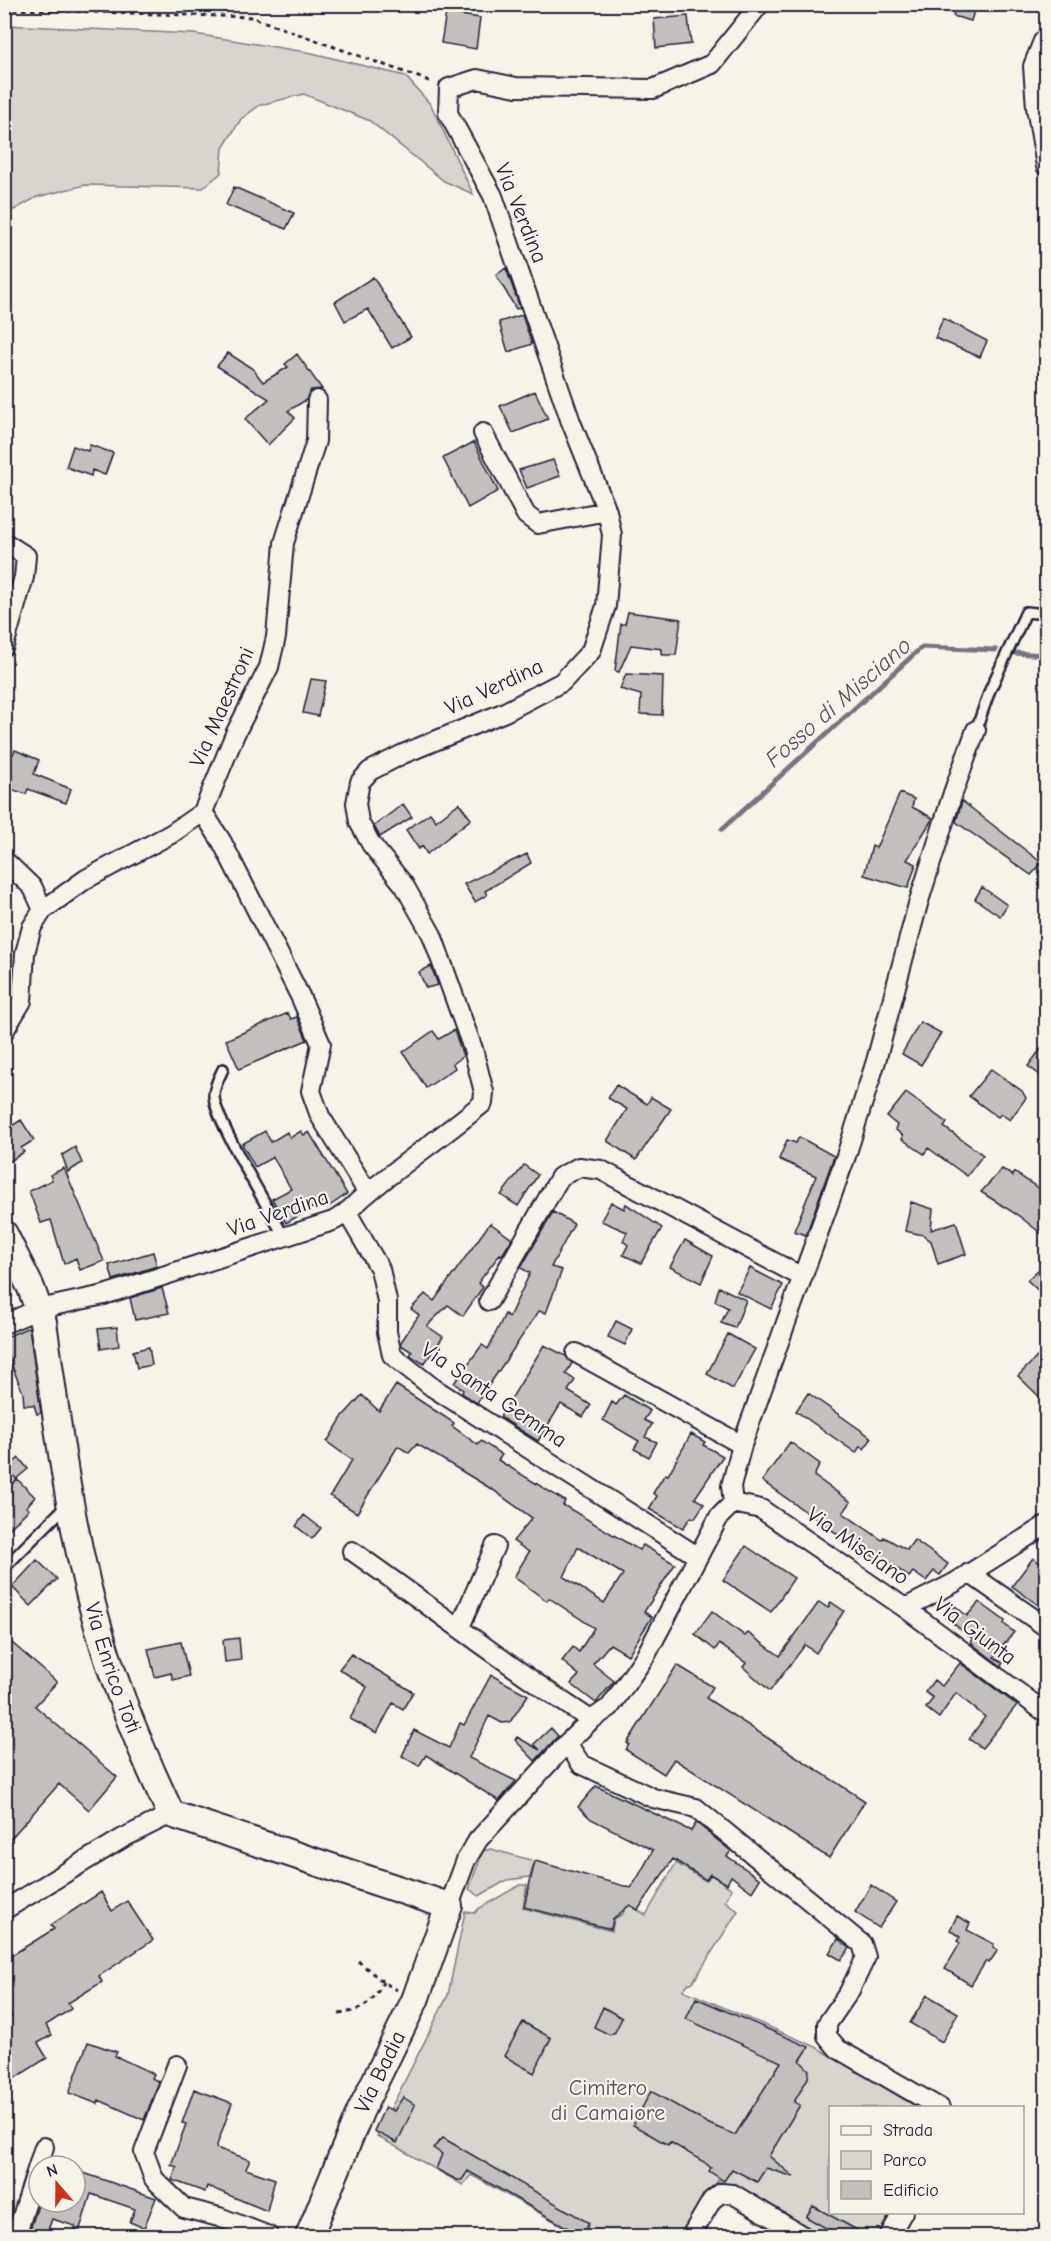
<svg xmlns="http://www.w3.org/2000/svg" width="1051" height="2241" viewBox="0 0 1051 2241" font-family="'Comic Neue',sans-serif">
  <rect width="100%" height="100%" fill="#f7f3e8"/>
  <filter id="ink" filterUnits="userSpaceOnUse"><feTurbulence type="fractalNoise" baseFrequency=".0167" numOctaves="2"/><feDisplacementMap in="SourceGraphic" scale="12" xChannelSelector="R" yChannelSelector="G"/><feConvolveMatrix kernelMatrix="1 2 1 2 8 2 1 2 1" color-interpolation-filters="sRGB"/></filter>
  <g filter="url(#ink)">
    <path fill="#d8d5cf" stroke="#7d7c85" stroke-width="1.5" d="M4 25 194 34 312 53 405 76 431 105 473 194 444 181 370 121 304 94 260 105 241 119 223 148 221 173 203 188 85 185 37 197 5 215Z
      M491 1849 534 1861 530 1877 507 1880 479 1896 469 1889 483 1851Z
      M676 1863 706 1881 711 1875 732 1889 725 1901 738 1911 693 1982 688 1984 683 1990 816 2047 917 2107 830 2108V2212L894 2213 880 2236H825L718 2180 685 2236H581L471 2175 463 2185 377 2136 448 1995 465 1912 475 1913 478 1909 520 1885H527L523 1908 612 1931 614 1919 623 1914 626 1903 646 1915Z"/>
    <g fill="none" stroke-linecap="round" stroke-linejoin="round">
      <path stroke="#76747f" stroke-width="5" d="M1014 653 1046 655
        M722 829 922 647 996 650"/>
    </g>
    <path fill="#c2bfbd" stroke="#22223b" stroke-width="1.5" fill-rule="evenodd" d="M956 4H976L971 21 953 16Z
      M446 13 480 18 476 49 441 43Z
      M688 16 691 44 656 48 654 19Z
      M234 187 294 213 286 229 226 205Z
      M506 268 520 308 516 309 496 275Z
      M373 277 411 337 392 348 368 309 345 321 335 302Z
      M522 315 532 344 508 352 499 322Z
      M943 318 987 341 980 357 935 338Z
      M228 353 253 369 263 382 288 367 285 364 297 354 322 389 311 390 306 400 288 411 295 418 268 445 245 419 269 399 217 366Z
      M535 391 548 419 513 433 500 406Z
      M474 442 498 491 468 508 443 458Z
      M90 445 113 453 105 475 92 470 91 476 66 467 73 446 88 451Z
      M553 460 560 476 527 488 519 470Z
      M628 612 681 619 676 655H662V649L631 645 619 672 615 671 621 624H625Z
      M626 674 663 676 662 715 640 714 641 695 620 689Z
      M311 679 326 681 318 716 303 713Z
      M15 750 39 760 34 774 71 789 66 803 28 789 26 794 4 787V751L13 754Z
      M900 793 914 799 912 807 933 818 907 860 916 864 908 888 864 875 872 846 876 848Z
      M962 801 1042 863 1031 875 956 822Z
      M459 803 471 819 427 854 422 846 419 849 406 830 430 813 436 821Z
      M403 804 412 817 380 837 374 826Z
      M527 854 531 863 485 891 487 895 475 902 464 884Z
      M982 887 1007 905 1000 916 975 899Z
      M431 966 438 985 426 988 419 972Z
      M288 1013 291 1019 297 1017 307 1040 239 1069 226 1040Z
      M920 1022 941 1033 921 1065 902 1054Z
      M454 1030 463 1056 453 1064 455 1068 426 1088 403 1052 433 1031 439 1039Z
      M1047 1041V1080L1028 1066Z
      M991 1069 1022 1091 1026 1098 1010 1120 1001 1114 998 1117 969 1096Z
      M616 1085 647 1104 651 1097 671 1109 636 1160 607 1141 627 1109 608 1098Z
      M906 1093 947 1123 944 1127 983 1155 967 1176 928 1148 924 1154 902 1139 903 1136 895 1129 897 1125 887 1117Z
      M21 1120 34 1140 21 1148 24 1152 4 1165V1131Z
      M265 1131 271 1142 287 1132 290 1138 301 1131 304 1135 309 1132 347 1194 328 1207 324 1201 286 1223 272 1199 291 1189 273 1157 255 1167 242 1144Z
      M799 1137 834 1156 806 1235 794 1231 816 1176 779 1159 787 1140 796 1143Z
      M75 1147 82 1163 68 1172 62 1155Z
      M524 1165 538 1175 518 1206 501 1195Z
      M64 1168 104 1261 80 1270 76 1258 64 1264 51 1220 41 1223 29 1191 52 1180 50 1175Z
      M1002 1169 1013 1176 1014 1172 1047 1194V1238L1019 1216 981 1192Z
      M611 1202 624 1209 626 1204 662 1228 641 1263 623 1255 628 1245 623 1241 627 1232 601 1221Z
      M911 1202 933 1209 931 1230 956 1222 966 1254 938 1264 931 1241 923 1235 905 1231Z
      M553 1212 574 1224 551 1267 562 1270 546 1313 539 1311 477 1403 462 1393 463 1390 454 1383 482 1345 488 1349 505 1314 509 1317 530 1273 521 1268Z
      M490 1223 512 1239 502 1255 500 1254 478 1283 483 1287 463 1316 448 1305 427 1326 443 1337 424 1364 410 1355 412 1352 401 1345V1342L419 1315 411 1309 425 1294 434 1301Z
      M685 1240 713 1256 701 1283 670 1267Z
      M153 1252 157 1266 113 1280 109 1265Z
      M1047 1262V1299L1027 1280Z
      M750 1268 783 1285 771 1309 737 1292Z
      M719 1287 746 1300 735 1328 721 1323 728 1308 715 1301Z
      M162 1288 169 1313 135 1320 130 1298Z
      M616 1321 632 1329 625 1345 608 1337Z
      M29 1327 41 1413 37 1414 34 1405H24L23 1393 4 1346V1338Z
      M117 1327 119 1346 101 1349 98 1329Z
      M728 1334 755 1349 733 1389 707 1374Z
      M544 1345 566 1356 572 1363 566 1374 575 1380 568 1391 591 1405 583 1417 561 1404 538 1441 500 1417Z
      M149 1347 152 1365 137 1368 133 1351Z
      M1047 1347V1404L1018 1376Z
      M396 1385 454 1423 452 1426 478 1445 481 1441 502 1455 498 1460 565 1501 563 1505 639 1550 643 1545 675 1564 644 1612 652 1617 628 1655 610 1644 593 1664 614 1681 596 1703 571 1684 579 1675 562 1661 573 1647 579 1652 594 1628 549 1598 547 1601 514 1577 529 1552 513 1541 532 1518 493 1490 417 1444 409 1453 398 1446 357 1513 330 1496 352 1460 327 1442 343 1416 362 1395 379 1411ZM578 1547 623 1574 604 1603 564 1577Z
      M808 1393 872 1438 864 1449 860 1446 856 1453 796 1411Z
      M624 1395 650 1411 644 1420 652 1424 645 1437 657 1442 649 1457 634 1449 639 1441 603 1420 612 1402 616 1405Z
      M691 1434 705 1442 703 1445 723 1456 695 1498 704 1504 695 1518 691 1517 683 1528 649 1509 657 1496 653 1493 665 1474 668 1475Z
      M790 1442 820 1464 814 1476 851 1502 843 1513 882 1540 884 1537 907 1550 914 1540 948 1564 940 1575 934 1571 926 1581 913 1572 909 1577 882 1557 880 1560 849 1542 762 1481Z
      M19 1458 28 1469 16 1479 7 1468Z
      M17 1479 35 1497 26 1507 29 1509 4 1534V1492Z
      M304 1515 321 1528 312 1539 296 1526Z
      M746 1546 794 1578 771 1612 723 1580Z
      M1033 1558 1047 1568V1600L1041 1607 1012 1586Z
      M37 1560 57 1579 31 1606 12 1587Z
      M819 1602 828 1608 831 1602 844 1611 816 1653 805 1645 770 1691 743 1667 746 1663 719 1644 715 1650 695 1634 712 1611 745 1636 748 1633 780 1656Z
      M979 1602 1005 1621 1004 1624 1014 1632 994 1657 1003 1663 1001 1666 971 1643 973 1639 945 1617 955 1606 967 1616Z
      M4 1636 57 1682 35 1706 117 1777 89 1810 59 1784 4 1846Z
      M239 1638 241 1660 225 1662 223 1640Z
      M181 1642 189 1676 173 1680 171 1673 155 1677 148 1649Z
      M351 1654 413 1692 403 1709 393 1703 377 1733 350 1719 367 1687 339 1669Z
      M960 1663 1017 1705 982 1748 969 1739 985 1717 956 1693 939 1718 926 1708 933 1698 925 1692 934 1680 942 1686Z
      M677 1665 713 1687 706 1698 865 1801 829 1858 674 1759 664 1774 626 1750 629 1744 627 1743Z
      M491 1675 528 1695 510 1722 502 1723 489 1716 469 1758 516 1781 499 1801 426 1755 419 1766 402 1756 414 1730 449 1748 460 1723 464 1725Z
      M551 1728 558 1736 535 1761 515 1740 517 1737 540 1750 534 1744Z
      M596 1786 691 1831 696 1823 699 1825 731 1851 727 1856 760 1879 752 1892 731 1876 727 1884 710 1874 706 1880 673 1859 638 1910 630 1905 613 1919 611 1929 524 1907 535 1861 631 1888 638 1877 653 1850 591 1819 578 1807Z
      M871 1885 896 1902 879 1928 855 1912Z
      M101 1892 112 1911 127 1901 153 1940 99 1976 102 1982 68 2003 71 2009 46 2025 52 2035 38 2043 47 2058 4 2085V2022L12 2017 4 2004V1960L54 1929 51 1925Z
      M957 1916 970 1923 967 1930 994 1944 993 1947 998 1950 989 1963 986 1961 971 1985 945 1969 960 1943 957 1941 960 1937 950 1930Z
      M838 1939 850 1948 841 1960 829 1953Z
      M927 1995 958 2013 942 2042 910 2023Z
      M696 1998 809 2047 800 2061 809 2070 808 2078 794 2102 800 2105 769 2156 794 2177 766 2168 757 2182 732 2169 724 2181 709 2171 711 2168 704 2162 670 2142 668 2145 633 2125 651 2091 707 2123 735 2135 781 2062 686 2019Z
      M603 2007 622 2018 615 2032 610 2035 594 2027Z
      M523 2022 551 2038 534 2073 504 2056Z
      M88 2042 117 2052 115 2056 154 2074 152 2078 159 2082 144 2120 99 2100 98 2104 69 2093Z
      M194 2089 232 2103 216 2148 250 2160 246 2169 275 2179 267 2211 207 2186 205 2192 172 2180 177 2167 171 2165 186 2124 182 2123Z
      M403 2097 415 2105 397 2143 374 2131 385 2107 394 2111Z
      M443 2138 589 2223 582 2236 468 2171 462 2180H457L436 2169 442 2154 433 2148Z
      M75 2170 156 2198 144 2228 130 2222 135 2209 91 2194 78 2235H75V2226L52 2219 46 2236H28L39 2202H75Z
      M813 2206 868 2236H840L806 2217Z"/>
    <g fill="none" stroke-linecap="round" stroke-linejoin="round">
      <g stroke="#22223b" stroke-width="14">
        <path id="lane" d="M976 730 990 690 1026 612 1046 614
          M223 1069C219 1078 214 1086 214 1095 213 1117 271 1212 284 1237
          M4 1568 66 1506"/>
      </g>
      <g stroke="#22223b" stroke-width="22">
        <path id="street" d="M1046 44 1043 41 1033 66 1036 107 1046 166
          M483 433 526 515 538 524 607 511
          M4 542 26 556 24 577 4 646
          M203 812 222 842 300 996 321 1044 311 1091 320 1116 368 1193
          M4 860 33 888 43 910 32 927 25 953 22 1001 4 1031
          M43 910 86 879 171 834 203 812 235 734 269 667 276 637 284 543 316 441 317 400
          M348 1214 380 1269 387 1301V1332L392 1355 432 1387 697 1556
          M489 1301 560 1177 579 1167 601 1170 802 1277
          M4 1324 39 1309 104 1295 333 1221C349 1213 356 1202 369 1192 406 1161 446 1134 483 1103L484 1092 473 1049 432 935 404 885 371 844 359 822 356 803 360 782 370 771 403 754 505 712 562 682 591 651 606 606 612 535 607 511 571 422 493 196 448 113 449 88 477 79 516 87 653 89 712 64 760 4
          M576 1353 742 1445
          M733 1503 761 1509 905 1608 1046 1713
          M352 1551C432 1607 509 1667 591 1720
          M969 1573 1046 1627
          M905 1608 954 1583 1046 1525
          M460 1627 495 1546
          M567 1743 581 1764 653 1798 696 1808 862 1944 866 1957 849 1992 827 2024V2036L838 2049 940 2108
          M449 1906 466 1860 478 1840 567 1743 591 1720 610 1707 646 1655 719 1517 733 1503 731 1486 742 1445 846 1156 876 1061 918 904 953 793 976 730
          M4 1910 123 1838 171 1814
          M177 2065 144 2152 154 2179 184 2208 219 2217 269 2236
          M16 2236 44 2147
          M691 2236 712 2200 721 2193 733 2194 803 2236
          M889 2236 903 2212"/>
      </g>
      <g stroke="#22223b" stroke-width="30">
        <g id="secondary">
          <path id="s1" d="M4 1234 31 1288 43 1322C58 1428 71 1537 102 1640 120 1700 144 1757 171 1814L449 1906 415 2000 360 2112 309 2236"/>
        </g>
      </g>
      <path stroke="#22223b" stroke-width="3" stroke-dasharray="4.5 4.5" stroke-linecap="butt" d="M4 9 251 17 432 82
        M358 1961 383 1982 397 1990
        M339 2014C362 2010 372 2005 383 1982"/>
      <use href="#lane" stroke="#f7f3e8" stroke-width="9"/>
      <use href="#street" stroke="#f7f3e8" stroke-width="18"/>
      <use href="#secondary" stroke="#f7f3e8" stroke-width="26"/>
    </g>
  </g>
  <g text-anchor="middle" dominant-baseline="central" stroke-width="4.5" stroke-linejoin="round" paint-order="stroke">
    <g font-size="22" fill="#22223b" stroke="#f7f3e8">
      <text transform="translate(521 213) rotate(68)">Via Verdina</text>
      <text transform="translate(494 687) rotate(-25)">Via Verdina</text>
      <text transform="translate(222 707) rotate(-66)">Via Maestroni</text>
      <text transform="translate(278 1213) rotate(-19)">Via Verdina</text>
      <text transform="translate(494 1395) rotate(34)">Via Santa Gemma</text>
      <text transform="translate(858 1546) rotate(35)">Via Misciano</text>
      <text transform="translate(975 1631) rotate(37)">Via Giunta</text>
      <text stroke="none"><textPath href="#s1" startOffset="450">Via Enrico Toti</textPath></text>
      <text transform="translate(380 2072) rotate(-64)">Via Badia</text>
    </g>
    <g font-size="22" fill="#504f60" stroke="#f7f3e8">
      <text x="608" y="2088">Cimitero<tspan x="608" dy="25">di Camaiore</tspan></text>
    </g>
    <g font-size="24" font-style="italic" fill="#535263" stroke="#f7f3e8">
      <text transform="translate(838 702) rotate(-41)">Fosso di Misciano</text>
    </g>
  </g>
  <rect width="1051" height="2241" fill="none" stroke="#f7f3e8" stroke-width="24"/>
  <rect x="12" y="12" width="1027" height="2217" fill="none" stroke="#22223b" stroke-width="2" filter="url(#ink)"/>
  <rect x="829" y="2106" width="195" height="108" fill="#f7f3e8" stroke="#a29fa3" stroke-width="1.5"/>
  <rect x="841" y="2126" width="30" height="9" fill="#f7f3e8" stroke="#a29fa3" stroke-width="1.5"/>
  <text x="883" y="2136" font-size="18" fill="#22223b">Strada</text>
  <rect x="841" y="2151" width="30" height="18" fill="#d8d5cf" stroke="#a29fa3" stroke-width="1.5"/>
  <text x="883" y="2166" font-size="18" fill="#22223b">Parco</text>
  <rect x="841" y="2181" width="30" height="18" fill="#c2bfbd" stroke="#a29fa3" stroke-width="1.5"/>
  <text x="883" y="2196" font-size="18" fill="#22223b">Edificio</text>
  <g transform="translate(57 2184) rotate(340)"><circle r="28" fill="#f7f3e8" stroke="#a29fa3" stroke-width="1.5"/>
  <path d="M0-4.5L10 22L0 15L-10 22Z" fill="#c8321e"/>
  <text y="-9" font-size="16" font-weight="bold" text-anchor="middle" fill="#22223b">N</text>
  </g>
</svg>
